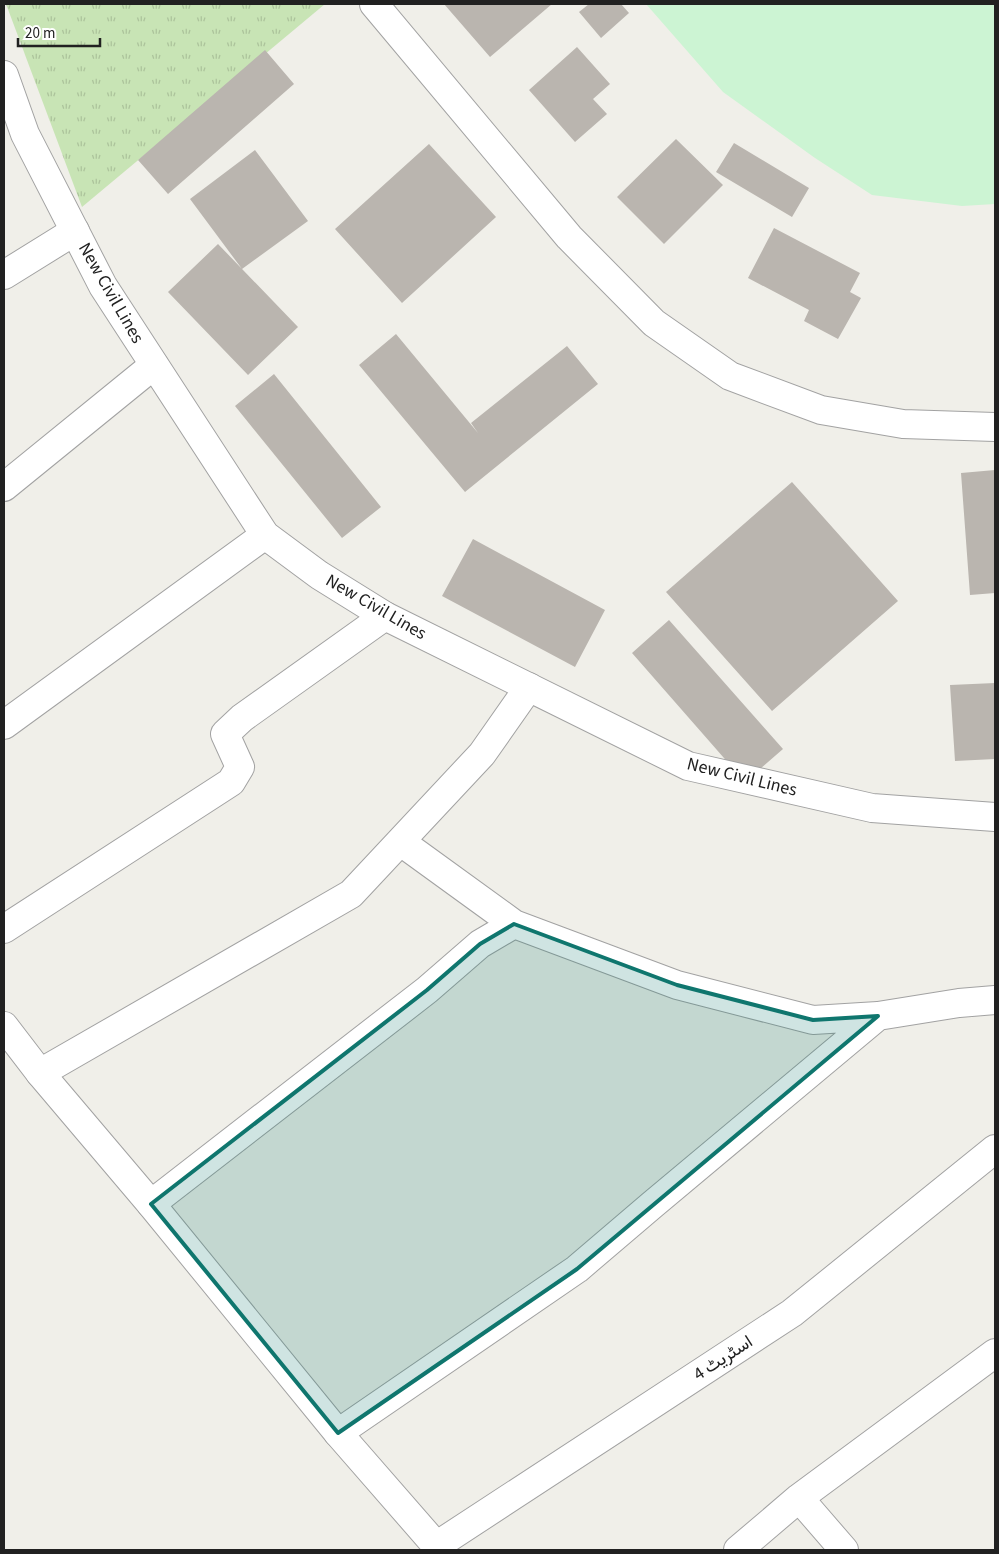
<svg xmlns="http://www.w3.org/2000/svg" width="999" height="1554" viewBox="0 0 999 1554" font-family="'Source Sans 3',Vazirmatn,sans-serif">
  <defs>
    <pattern id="grass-tufts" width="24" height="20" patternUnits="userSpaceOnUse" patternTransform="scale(1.25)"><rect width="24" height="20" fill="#c8e4b5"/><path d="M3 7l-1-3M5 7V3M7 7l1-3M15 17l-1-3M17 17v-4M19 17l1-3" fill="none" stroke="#acc39b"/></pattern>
  </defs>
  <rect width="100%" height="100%" fill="#f0efe9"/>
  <path fill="url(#grass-tufts)" d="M6 4H325L82 207Z"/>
  <path fill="#ccf4d3" d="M646 4H995V204L962 206 872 195 815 158 723 92Z"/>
  <path fill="#bab5af" d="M444 4H552L490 57Z
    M589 4H621L629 13 601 38 579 12Z
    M577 47 610 84 593 99 607 114 575 142 529 90Z
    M265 50 294 84 168 194 138 160Z
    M676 139 723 185 664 244 617 197Z
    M734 143 809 188 792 217 716 172Z
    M429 144 496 217 402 303 335 229Z
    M255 150 308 221 242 269 190 199Z
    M774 228 860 273 850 292 861 298 838 339 804 321 809 310 748 278Z
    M218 244 298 327 248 375 168 292Z
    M396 334 478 433 471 423 567 346 598 384 465 492 359 365Z
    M274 374 381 507 342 538 235 406Z
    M995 470V593L970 595 961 473Z
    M792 482 898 601 772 711 666 592Z
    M473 539 605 610 575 667 442 596Z
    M669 620 783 749 745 782 632 653Z
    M995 683V759L955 761 950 685Z"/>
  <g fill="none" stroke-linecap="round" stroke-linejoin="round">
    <g stroke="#a2a2a2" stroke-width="30">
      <path id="minor" d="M374 4 569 237 654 323 730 376 821 410 903 424 995 427
        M4 275 75 231
        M4 487 154 365
        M4 725 265 535
        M401 842 514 924 677 985 813 1020 878 1016 959 1003 995 1000
        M4 929 231 782 240 767 225 734 242 718 385 616
        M40 1073 351 894 482 754 529 687
        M151 1204 427 990 480 944 514 924
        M338 1433 577 1269 652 1205 878 1016
        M799 1498 844 1550
        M436 1546 792 1313 995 1149
        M738 1550 799 1498 995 1353"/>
    </g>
    <g stroke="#a2a2a2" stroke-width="30">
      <path id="tertiary" d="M4 75 25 134 103 286 265 535 319 575 385 616 688 766 872 808 995 817
        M4 1026 40 1073 151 1204 338 1433 440 1550"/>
    </g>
    <use href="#minor" stroke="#fff" stroke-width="28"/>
    <use href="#tertiary" stroke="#fff" stroke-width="28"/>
  </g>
  <path fill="#0f766e" fill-opacity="0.2" stroke="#0f766e" stroke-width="4" stroke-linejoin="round" d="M514 924 677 985 813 1020 878 1016 577 1269 338 1433 151 1204 427 990 480 944Z"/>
  <g text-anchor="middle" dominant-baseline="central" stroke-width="4" stroke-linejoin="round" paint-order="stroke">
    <g font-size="18" fill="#212121" stroke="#fff">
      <text transform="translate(111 293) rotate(60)">New Civil Lines</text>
      <text transform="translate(376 607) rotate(30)">New Civil Lines</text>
      <text transform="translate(742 777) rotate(14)">New Civil Lines</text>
      <text transform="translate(723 1358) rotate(-33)">اسٹریٹ 4</text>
    </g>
  </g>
  <rect width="999" height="1554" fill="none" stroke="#212121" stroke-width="10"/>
  <path d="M18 38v8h82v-8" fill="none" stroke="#212121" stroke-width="2.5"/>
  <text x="25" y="38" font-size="15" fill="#212121" stroke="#ffffff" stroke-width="4" paint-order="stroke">20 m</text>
</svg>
